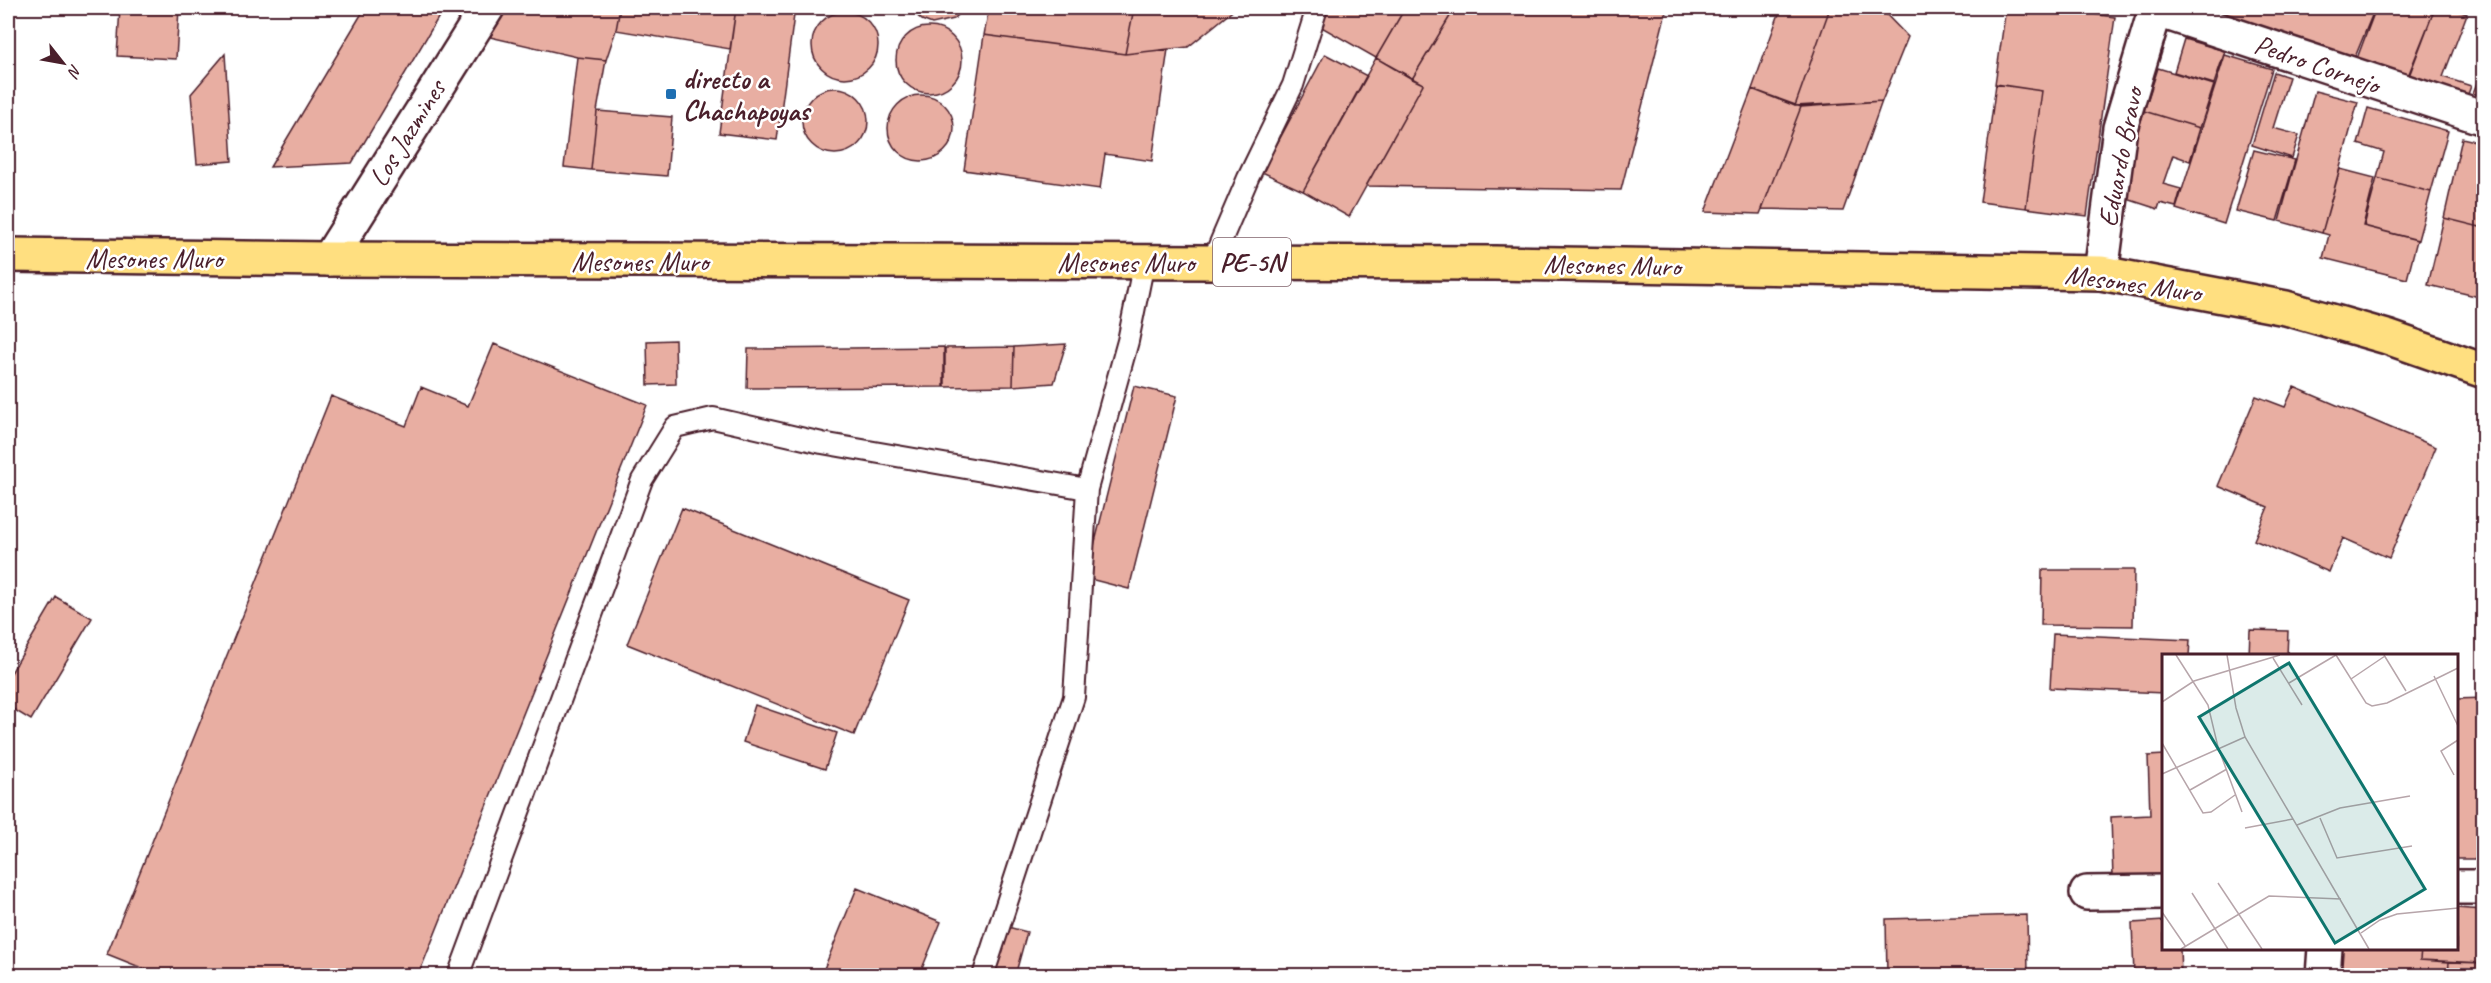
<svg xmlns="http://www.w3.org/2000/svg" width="2491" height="983" viewBox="0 0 2491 983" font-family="Caveat,sans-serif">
  <rect width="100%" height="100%" fill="#fff"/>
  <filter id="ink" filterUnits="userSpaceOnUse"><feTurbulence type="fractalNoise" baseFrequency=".0167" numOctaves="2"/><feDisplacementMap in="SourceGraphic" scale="12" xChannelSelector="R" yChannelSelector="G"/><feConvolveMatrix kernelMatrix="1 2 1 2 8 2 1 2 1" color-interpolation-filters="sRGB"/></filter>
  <g filter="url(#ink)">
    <path fill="#e8aea2" stroke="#4a1f2b" stroke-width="1.5" d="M120 8H179L176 59 117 56Z
      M365 8H444L352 163 270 167Z
      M507 8H620L616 30 606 60 577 57 490 37Z
      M620 8H736L730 49 616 30Z
      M736 8H795L777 140 719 133Z
      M909 8H965L954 19 932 24 922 20Z
      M989 8H1134L1125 54 984 35Z
      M1134 8H1236L1188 47 1125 54Z
      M1328 8H1405L1376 58 1318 25Z
      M1405 8H1455L1412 79 1376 58Z
      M1455 8H1667L1621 190 1366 186 1423 84 1412 79Z
      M1781 8H1830L1795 106 1752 89Z
      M1830 8H1880L1908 37 1882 101 1795 106Z
      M2006 8H2046L2115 17 2087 216 2026 208 2042 91 1995 84Z
      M2218 8H2375L2353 62 2215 11Z
      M2376 8H2435L2406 81 2356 61Z
      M2435 8H2450L2467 14 2443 77 2471 86 2467 97 2409 76Z
      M812 45a33 33 0 1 1 66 0a33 33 0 1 1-66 0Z
      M896 60a33 33 0 1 1 66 0a33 33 0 1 1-66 0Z
      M984 35 1125 54 1168 49 1152 161 1105 154 1100 189 964 170Z
      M2184 39 2225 51 2214 84 2174 72Z
      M225 54 232 161 197 164 191 94Z
      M1325 54 1367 76 1303 191 1262 172Z
      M2225 55 2272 69 2224 224 2176 209Z
      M577 57 606 60 597 111 591 170 564 167Z
      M1376 58 1423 84 1349 217 1303 191Z
      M2484 65V97L2473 93Z
      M2158 68 2214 85 2200 128 2144 111Z
      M2274 72 2289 77 2273 128 2299 135 2292 158 2252 145Z
      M1996 84 2042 91 2026 208 1980 202Z
      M802 121a33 33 0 1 1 66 0a33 33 0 1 1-66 0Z
      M1752 89 1801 107 1762 209 1760 214 1705 212Z
      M2315 91 2358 102 2322 233 2279 221Z
      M888 128a33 33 0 1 1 66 0a33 33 0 1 1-66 0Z
      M1882 101 1843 211 1762 209 1801 107Z
      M2368 108 2448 131 2431 192 2377 178 2384 152 2358 144Z
      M597 111 672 117 667 176 591 170Z
      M2144 111 2200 128 2190 161 2173 155 2163 184 2181 189 2176 207 2160 203 2158 209 2118 196Z
      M2462 138 2484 143V228L2444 218Z
      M2254 150 2295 160 2277 221 2236 211Z
      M2340 169 2375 178 2363 226 2417 240 2407 279 2323 258 2329 235 2322 233Z
      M2377 178 2431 192 2418 240 2364 226Z
      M2444 218 2484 228V298L2428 285Z
      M675 340 676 384 648 385 647 341Z
      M494 344 647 405 418 976H162L107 954 331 396 406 426 421 387 468 406Z
      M1066 344 1054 383 1013 386 1014 347Z
      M944 347V387L747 388 748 349Z
      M1014 347 1013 386 945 387V348Z
      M1134 386 1177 396 1129 589 1086 578Z
      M2294 387 2436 447 2389 558 2343 538 2329 572 2254 540 2268 507 2218 486 2256 396 2285 407Z
      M682 508 909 600 854 735 627 644Z
      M2042 570H2134L2133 626 2041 625Z
      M56 597 92 618 31 720 8 706V678Z
      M2250 630 2288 631 2287 656H2249Z
      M2053 634 2190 640 2189 656H2164V693L2050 688Z
      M2484 698V859H2456V699Z
      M755 705 837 733 825 769 743 742Z
      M2164 755V876L2113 878 2111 817 2150 815 2148 756Z
      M857 888 941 922 919 976H821Z
      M2456 908 2484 910V963L2420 960 2421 948H2456Z
      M2027 915 2028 976H1887L1886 919Z
      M2164 921V948H2180L2181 976H2134L2132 923Z
      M1004 926 1027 932 1015 976 991 970Z
      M2328 948H2421L2420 960 2449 962 2448 976H2327Z
      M2449 962 2484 963V976H2448Z"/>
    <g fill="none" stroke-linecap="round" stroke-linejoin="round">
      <g stroke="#4a1f2b" stroke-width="24">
        <path id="service" d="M1212 262 1248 178 1293 85 1317 8
          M458 976 642 480 675 427 713 418 822 443 1087 489
          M983 976 1074 697 1087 489 1128 341 1144 262"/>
      </g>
      <g stroke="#4a1f2b" stroke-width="38">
        <path id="minor" d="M2152 8 2484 118
          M329 259 487 8
          M2101 273 2120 128 2156 8
          M2456 887H2484
          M2087 893 2164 892
          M2323 976 2325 948"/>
      </g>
      <g stroke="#4a1f2b" stroke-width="38">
        <path id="trunk" d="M8 255 329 259 1495 263 2101 273 2286 308 2387 337 2484 371"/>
      </g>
      <use href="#service" stroke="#fff" stroke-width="20"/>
      <use href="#minor" stroke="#fff" stroke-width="33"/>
      <use href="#trunk" stroke="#ffdf80" stroke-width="33"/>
    </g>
  </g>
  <rect fill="#1f6fb2" stroke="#fff" stroke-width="2" x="665" y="88" width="12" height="12" rx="3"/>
  <g text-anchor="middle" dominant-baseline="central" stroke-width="5" stroke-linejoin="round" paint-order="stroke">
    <rect fill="#fff" stroke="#80626b" stroke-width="1.5" x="1213" y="238" width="78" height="48" rx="4.5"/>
    <g font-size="27" font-weight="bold" fill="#4a1f2b">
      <text x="1252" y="262">PE-5N</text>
    </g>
    <g font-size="28" fill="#4a1f2b" stroke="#fff">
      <text transform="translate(2317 64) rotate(19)">Pedro Cornejo</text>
      <text transform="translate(407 133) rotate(-58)">Los Jazmines</text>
      <text transform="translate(2120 157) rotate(-79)">Eduardo Bravo</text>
      <text x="154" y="258">Mesones Muro</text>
      <text x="640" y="261">Mesones Muro</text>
      <text x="1126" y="262">Mesones Muro</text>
      <text transform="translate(1612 265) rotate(1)">Mesones Muro</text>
      <text transform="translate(2133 283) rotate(8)">Mesones Muro</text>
    </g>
    <g font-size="28" font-weight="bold" fill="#4a1f2b" stroke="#fff" text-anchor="start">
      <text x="683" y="78">directo a<tspan x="683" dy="32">Chachapoyas</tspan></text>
    </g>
  </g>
  <g transform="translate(2162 654)">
    <rect width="296" height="296" fill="#fff"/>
    <path fill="none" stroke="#b7a5aa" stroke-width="1.5" d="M14 1 46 51 56 93 80 158M65 1 74 54 83 83 207 295M174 1 204 49 210 52 225 49 296 14M222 1 244 37M111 4 140 51M272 22 296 72M189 25 223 2M127 29 174 1M0 48 32 27 118 1M0 89 41 159 49 158 73 141M0 120 83 83M292 121 279 97 296 86M28 136 65 115M158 164 175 204 250 192M135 171 178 154 248 142M83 174 131 165M56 229 100 295M30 239 66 295M0 258 24 293M199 279 218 266 235 260 296 254M19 295 107 242 179 245"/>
    <path fill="#0f766e" fill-opacity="0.15" stroke="#0f766e" stroke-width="3" d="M127 9 263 235 173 289 37 63Z"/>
    <rect width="296" height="296" fill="none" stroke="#4a1f2b" stroke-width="3"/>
  </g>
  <rect width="2491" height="983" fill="none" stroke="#fff" stroke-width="30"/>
  <rect x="15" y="15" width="2461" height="953" fill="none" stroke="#4a1f2b" stroke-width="2" filter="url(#ink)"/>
  <g transform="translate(63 63) rotate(121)" stroke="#ffffff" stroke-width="4.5" paint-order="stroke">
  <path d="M0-4.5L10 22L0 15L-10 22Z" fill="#4a1f2b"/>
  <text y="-9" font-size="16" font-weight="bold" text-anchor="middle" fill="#4a1f2b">N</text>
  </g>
</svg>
